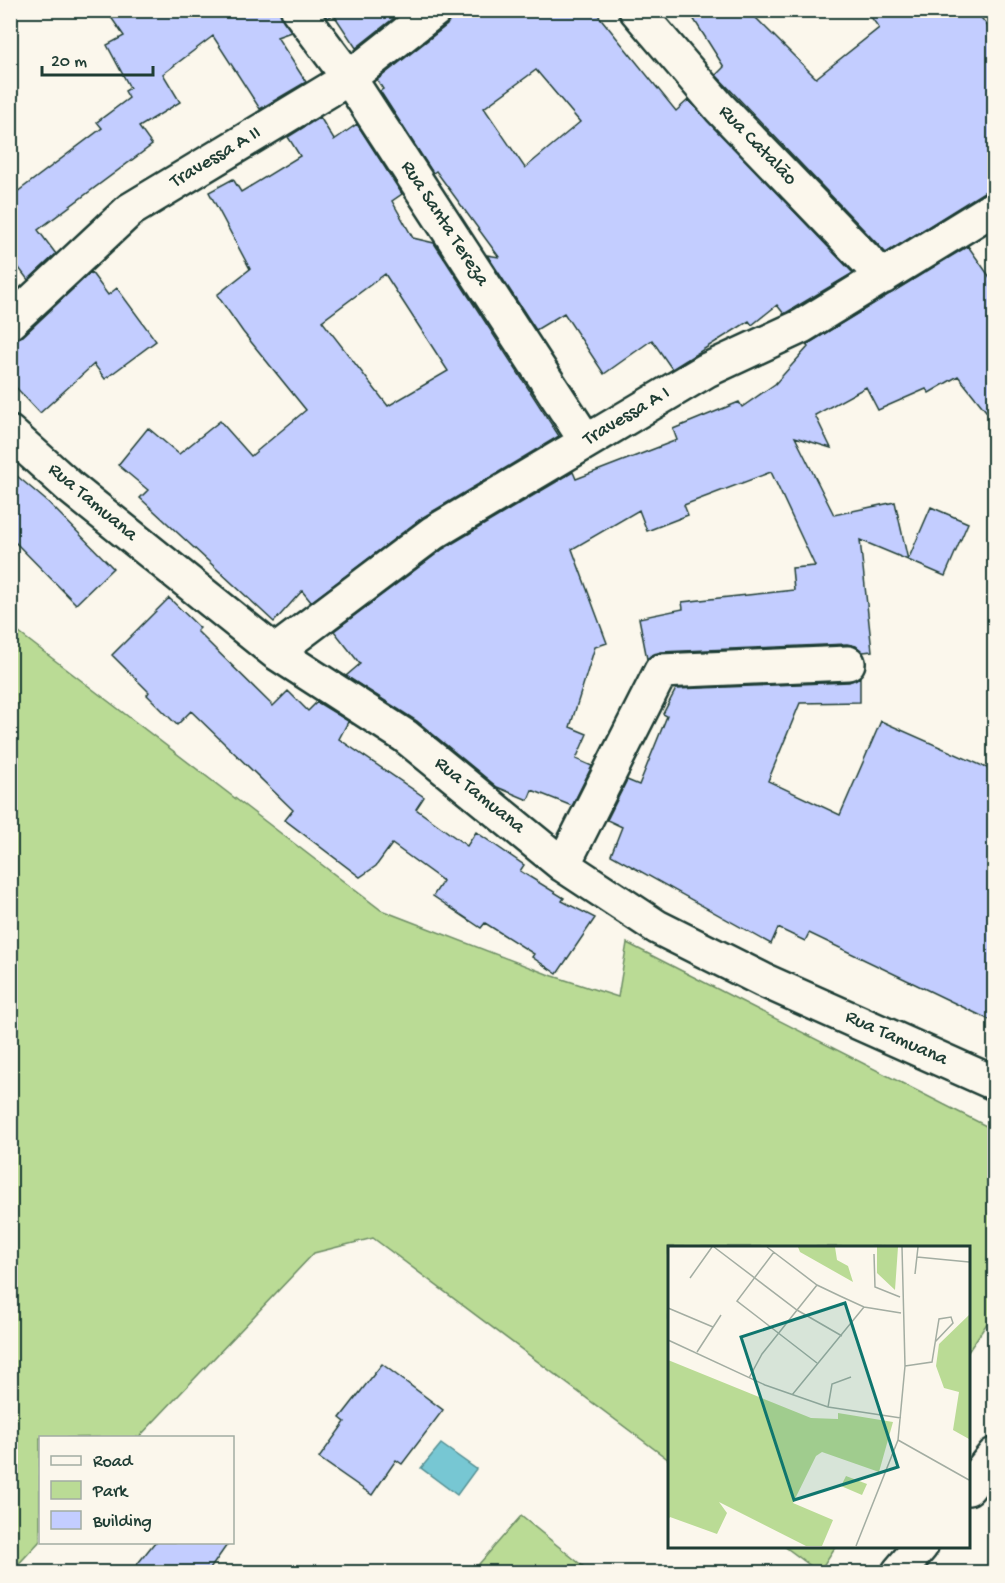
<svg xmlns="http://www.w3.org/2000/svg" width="1005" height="1583" viewBox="0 0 1005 1583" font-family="'Gochi Hand',sans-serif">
  <rect width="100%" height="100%" fill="#fbf7ec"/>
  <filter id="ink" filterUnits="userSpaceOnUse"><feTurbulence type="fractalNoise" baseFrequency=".0167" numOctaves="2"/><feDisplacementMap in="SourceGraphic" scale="12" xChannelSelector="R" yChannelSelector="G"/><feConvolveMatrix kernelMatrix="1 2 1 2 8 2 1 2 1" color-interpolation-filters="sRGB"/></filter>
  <g filter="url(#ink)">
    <path fill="#badb95" stroke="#6c8c64" stroke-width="1.5" d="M10 626 381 910 547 974 618 997 627 943 994 1130V1313L968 1352V1247H669V1460L373 1238 314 1253 139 1437 40 1438V1541L11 1572Z
      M521 1516 590 1572H472Z
      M784 1546H836L819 1572Z"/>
    <path fill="#77c7d3" stroke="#549093" stroke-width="1.5" d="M441 1444 476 1469 457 1495 421 1468Z"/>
    <path fill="#c3cdff" stroke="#1f3d34" stroke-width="1.5" fill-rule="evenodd" d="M106 10H280L291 32 277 37 306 82 260 109 213 36 163 74 180 102 139 127 152 145 38 230 56 254 28 280 10 256V192L13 195 102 128 97 122 129 98 125 91 130 88 107 45 124 36Z
      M322 10H404L356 48 334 15 327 18Z
      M453 10H594L676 111 688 100 853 273 784 314 777 305 752 325 749 321 672 369 652 340 604 374 564 313 536 330 487 255 499 257 436 171 433 173 380 91 383 89 377 80 447 25ZM536 70 580 122 525 168 484 108Z
      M688 10H748L816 78 879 28 866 10H975L994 34V189L984 192 886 253 716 75 724 67Z
      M320 117 334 140 357 124 402 194 392 201 413 238 434 243 559 436 423 517 311 602 302 591 274 622 140 498 148 490 118 465 148 428 179 454 220 421 251 456 306 410 243 332 217 295 250 269 209 192 233 179 241 192 300 156 288 137ZM385 274 448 371 388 406 322 321Z
      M968 246 994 283V421L958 376 929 393 926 389 878 410 866 387 815 415 831 448 795 437 834 515 895 502 908 560 860 540 872 651 863 652 856 646 847 644 660 652 647 659 639 618 683 609 682 602 794 590 792 568 815 566 771 472 684 505 688 515 647 531 639 510 572 549 607 643 595 647 570 727 587 734 576 759 592 766 572 806 532 790 528 800 497 787 417 721 346 676 360 664 334 631 443 549 573 472 576 479 677 440 673 429 739 402 742 407 775 384 808 347 806 345Z
      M91 272 108 295 117 288 156 341 105 379 94 364 40 413 10 381V340L23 336Z
      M10 470 49 503 113 568 76 604 10 537Z
      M931 507 968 523 945 576 908 560Z
      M169 598 200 628 197 631 273 706 288 691 308 711 317 702 353 724 348 722 339 739 424 797 416 809 467 846 476 832 524 865 520 871 564 898 562 901 595 918 557 974 532 957 534 954 485 923 481 928 433 896 443 881 392 844 376 866 360 877 285 820 293 810 191 711 177 725 147 695 149 692 112 655Z
      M860 677V702L800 703 768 781 840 815 881 721 994 771V1022L809 933 805 941 778 928 771 944 611 855 622 827 607 820 627 780 639 785 667 716 663 714 676 689 849 682Z
      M382 1364 443 1410 402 1464 396 1460 372 1495 319 1458 345 1422 340 1418Z
      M155 1542H229L208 1572H131Z"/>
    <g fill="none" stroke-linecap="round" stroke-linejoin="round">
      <g stroke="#1f3d34" stroke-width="38">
        <path id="street" d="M298 10 349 78 586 441
          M636 10 720 108 883 277
          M10 322 130 210 349 78 435 10
          M10 433 71 488 275 652 405 736 563 865 657 927 763 980 994 1083
          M275 652 433 533 707 370 802 326 994 208
          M563 865 661 671 848 663"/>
      </g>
      <g stroke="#1f3d34" stroke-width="38">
        <path id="secondary" d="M968 1488 994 1455
          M899 1572 921 1546"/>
      </g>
      <use href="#street" stroke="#fbf7ec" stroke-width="33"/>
      <use href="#secondary" stroke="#fbf7ec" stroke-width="33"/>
    </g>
  </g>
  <g text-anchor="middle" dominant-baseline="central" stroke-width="4.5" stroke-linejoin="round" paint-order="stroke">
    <g font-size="20" fill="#1f3d34" stroke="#fbf7ec">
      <text transform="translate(757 146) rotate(46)">Rua Catalão</text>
      <text transform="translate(216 158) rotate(-31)">Travessa A II</text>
      <text transform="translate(444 224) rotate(57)">Rua Santa Tereza</text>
      <text transform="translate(627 417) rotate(-31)">Travessa A I</text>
      <text transform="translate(92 503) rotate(40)">Rua Tamuana</text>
      <text transform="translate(479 796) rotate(39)">Rua Tamuana</text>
      <text transform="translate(896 1039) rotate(24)">Rua Tamuana</text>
    </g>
  </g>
  <g transform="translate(668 1246)">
    <rect width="302" height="302" fill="#fbf7ec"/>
    <path d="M130 1H167L169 14 180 20 185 36 132 6ZM209 1H230L227 44 209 27ZM301 69V193L285 184 291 146 276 142 268 120 271 98ZM0 114 143 172 170 173V167L225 176 211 226 154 206 148 210 125 257 165 274 154 300H138L51 256 59 267 49 288 2 271 0 274ZM178 230 199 238 194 249 173 240Z" fill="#badb95"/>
    <path fill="none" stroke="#a3ada2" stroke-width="1.5" d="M46 1 129 64 174 90M99 1 149 39 172 50 196 61 233 67M106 6 69 55 149 117M206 8 207 41 232 51M249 11 301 16M247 28 250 1M22 32 44 1M0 62 45 81M0 94 97 139 160 161 233 172M29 106 53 69M237 120 264 116 271 73 283 71 285 77 267 96M81 132 94 108 149 39M124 149 196 61M160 161 164 138 183 131M230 194 301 234M188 300 230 194 237 120 234 1"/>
    <path fill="#0f766e" fill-opacity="0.15" stroke="#0f766e" stroke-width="3" d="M177 57 230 221 126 254 73 91Z"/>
    <rect width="302" height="302" fill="none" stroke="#1f3d34" stroke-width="3"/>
  </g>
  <rect width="1005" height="1583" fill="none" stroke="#fbf7ec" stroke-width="36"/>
  <rect x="18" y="18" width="969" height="1547" fill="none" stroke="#1f3d34" stroke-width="2" filter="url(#ink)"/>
  <rect x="39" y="1436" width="195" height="108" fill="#fbf7ec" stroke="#a3ada2" stroke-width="1.5"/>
  <rect x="51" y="1456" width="30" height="9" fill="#fbf7ec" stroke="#a3ada2" stroke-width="1.5"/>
  <text x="93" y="1466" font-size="18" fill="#1f3d34">Road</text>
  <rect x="51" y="1481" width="30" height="18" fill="#badb95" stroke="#a3ada2" stroke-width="1.5"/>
  <text x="93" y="1496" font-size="18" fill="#1f3d34">Park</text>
  <rect x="51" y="1511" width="30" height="18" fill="#c3cdff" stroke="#a3ada2" stroke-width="1.5"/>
  <text x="93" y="1526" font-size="18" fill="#1f3d34">Building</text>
  <path d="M42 66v9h111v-9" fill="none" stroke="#1f3d34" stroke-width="3"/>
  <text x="51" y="66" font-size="18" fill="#1f3d34" stroke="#fbf7ec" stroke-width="4.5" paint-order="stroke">20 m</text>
</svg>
